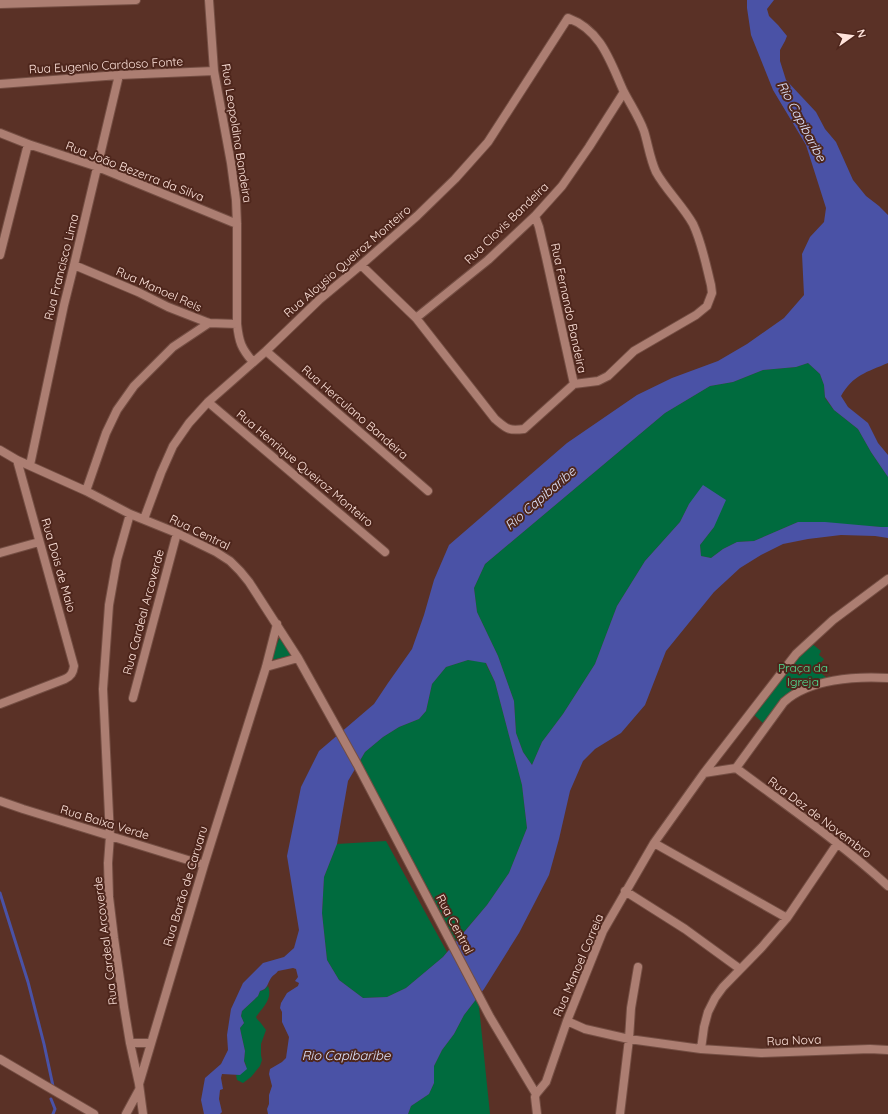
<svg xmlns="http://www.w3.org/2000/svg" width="888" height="1114" viewBox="0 0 888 1114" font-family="Quicksand,sans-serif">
  <rect width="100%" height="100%" fill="#5a3126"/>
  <path fill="#006b3e" d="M808 363 820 374 824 385 825 398 834 410 858 429 871 452 888 477V527H881L798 522 754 541 737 542 723 549 711 558 701 556 700 545 714 527 689 504 680 522 645 561 617 606 595 664 563 714 542 742 532 765 523 752 516 733 514 701 498 656 477 612 474 588 485 564 665 413 710 386 733 382 763 370 796 367Z
    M280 637 291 656 270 660Z
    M811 643 821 651 819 655 824 659 816 669 827 678 829 676 836 681 792 694 777 705 763 723 752 713 806 647Z
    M468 660 485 662 495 682 522 785 527 828 509 873 487 905 456 941 360 761 365 752 383 737 399 727 419 719 426 711 432 684 446 667Z
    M386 841 447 952 443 957 406 988 387 997 363 998 339 980 327 960 322 913 324 877 337 844Z
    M268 986C273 999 263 1007 256 1017L257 1019 260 1022 266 1030 261 1044V1055L262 1060 260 1066 251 1077 243 1083 237 1080 236 1075H240L246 1065 244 1061 245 1051 241 1033 240 1028 244 1023 241 1016 242 1011 258 996 260 991 264 990Z
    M478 997 490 1114H408L411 1106 429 1094 434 1083V1066L442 1050 454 1034 464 1015Z"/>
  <path fill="#4a52a6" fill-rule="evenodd" d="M747 0H774L767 9 769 16 778 25 787 36 785 41 780 50V61L786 80 816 112 825 129 836 142 853 180 866 196 879 206 888 215V363C867 372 853 375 841 396L848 407 868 423 878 443 888 455V477L871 452 858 429 834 410 825 397 824 385 820 374 808 363 796 367 763 370 733 382 710 386 665 413 485 564 474 588 477 612 498 656 514 701 516 733 523 752 532 765 542 742 563 714 595 664 617 606 645 561 680 522 689 504 703 485 726 500 714 527 700 545 701 556 711 558 723 549 737 542 754 541 798 522H825L881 527H888V538L875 536 841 535 808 539 783 544 761 555 740 568 714 592 666 651 645 705 621 733 595 749 583 761 570 791 559 839 549 875 519 933 484 989 464 1015 454 1034 442 1050 434 1066V1083L429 1094 411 1106 408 1114H268L267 1109 269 1104V1095L272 1086 269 1074 270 1069 282 1062 286 1058 289 1037 282 1022V1012L280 1008 281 1003 287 993 298 986 299 983 295 981 298 977 296 969 293 968 278 971C276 974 273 975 271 978 267 984 268 989 260 991L258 996 242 1011 241 1016 244 1023 240 1028 241 1033 245 1051 244 1061 247 1069 240 1075 222 1074 221 1078 223 1089 220 1090 219 1099 222 1112 220 1114H204L201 1100 205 1078 221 1064 228 1050 227 1035 231 1009 243 983 263 963 284 957 294 948 299 930 287 856 301 787 319 751 374 704 388 683 412 649 424 615 434 580 449 545 567 443 637 395 672 378 718 361 747 344 784 318 804 295 802 254 810 237 824 222 826 208 806 145 773 90 751 35 747 8ZM468 660 486 663 495 682 522 785 527 828 509 873 487 905 443 957 406 988 387 997 363 998 339 980 327 960 322 913 324 877 337 844 348 781 365 752 383 737 399 727 419 719 426 711 432 684 446 667Z"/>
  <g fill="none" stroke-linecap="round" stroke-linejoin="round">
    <path stroke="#4a52a6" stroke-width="3" d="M0 893 28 982 44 1044 53 1086
      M51 1099 55 1109 53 1114"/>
    <g stroke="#744e43" stroke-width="10">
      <path id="street" d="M209 0 214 71 231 163 236 200 237 224V324C239 342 241 348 253 362
        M0 4 136 0
        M0 84 119 75 214 71
        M0 133 28 144 98 167 237 224
        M535 216 539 227 546 257 574 384
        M0 255 28 144
        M74 265 138 292 168 307 209 323 237 324
        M361 265 416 318 495 419C507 429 508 431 524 429L574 384
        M416 318 488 260 535 216 562 186 589 147 624 92
        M266 351 428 491
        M208 402 385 552
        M0 450 17 460 86 491 130 514 177 533 216 552 230 561 240 571 249 582 298 658 357 764 490 1017 536 1094
        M30 465 64 305 74 265 119 75
        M86 491 106 433 117 410 134 386 173 347 209 323
        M130 514 117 560 109 605 103 689 110 836 108 863 109 897 114 938 124 1007 130 1043 139 1084
        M144 519 161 473 173 446 189 423 208 402 266 351 319 300 361 265 417 216 455 179 488 142 568 18C601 30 610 61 623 90 630 104 639 117 644 131 648 144 650 159 656 172 666 190 683 206 693 224 702 243 706 265 711 285L712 293 707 306 696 315 634 351 608 376 598 381 574 384
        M0 553 39 542
        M266 667 298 658
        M133 698 177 533
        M0 704 65 679C71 676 73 673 74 666L17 460
        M736 768C787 806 841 843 888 886
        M736 768 784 702C809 679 856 676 888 678
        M704 773 796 654 833 620 888 579
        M0 801 23 809 204 865
        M654 843 787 918
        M625 891 685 929 740 969
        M567 1021 585 1029 629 1039 701 1049 761 1053 870 1049 888 1050
        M130 1043H151
        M701 1049 704 1027 708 1012 715 998 723 987 762 947 787 918 837 844
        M0 1059 94 1114
        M126 1114 139 1090
        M143 1114 139 1084 204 865 266 667 277 624
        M537 1114 535 1097 536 1094 546 1082 567 1021 603 931 654 843 704 773 736 768
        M620 1114 629 1039 631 1008 638 967"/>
    </g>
    <use href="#street" stroke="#ac7e72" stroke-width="8"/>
  </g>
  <g text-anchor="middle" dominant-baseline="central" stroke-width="4" stroke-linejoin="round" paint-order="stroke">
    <g font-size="12" fill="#ffe4dc" stroke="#4e261c">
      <text transform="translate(106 65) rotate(-3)">Rua Eugenio Cardoso Fonte</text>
      <text transform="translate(237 133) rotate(81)">Rua Leopoldina Bandeira</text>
      <text transform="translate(135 171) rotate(21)">Rua João Bezerra da Silva</text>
      <text transform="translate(506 223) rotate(-44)">Rua Clovis Bandeira</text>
      <text transform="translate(347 261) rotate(-41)">Rua Aloysio Queiroz Monteiro</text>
      <text transform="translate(61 267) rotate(-76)">Rua Francisco Lima</text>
      <text transform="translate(159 289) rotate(24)">Rua Manoel Reis</text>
      <text transform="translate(569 308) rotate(78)">Rua Fernando Bandeira</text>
      <text transform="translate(355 412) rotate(41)">Rua Herculano Bandeira</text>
      <text transform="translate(305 468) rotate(40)">Rua Henrique Queiroz Monteiro</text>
      <text transform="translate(200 532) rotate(26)">Rua Central</text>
      <text transform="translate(59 565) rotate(74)">Rua Dois de Maio</text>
      <text transform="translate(143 612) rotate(-75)">Rua Cardeal Arcoverde</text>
      <text transform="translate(820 817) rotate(37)">Rua Dez de Novembro</text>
      <text transform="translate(105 822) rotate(17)">Rua Baixa Verde</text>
      <text transform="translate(185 886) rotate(-73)">Rua Barão de Caruaru</text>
      <text transform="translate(455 924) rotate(62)">Rua Central</text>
      <text transform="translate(105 941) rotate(-97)">Rua Cardeal Arcoverde</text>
      <text transform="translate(578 965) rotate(-67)">Rua Manoel Correia</text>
      <text transform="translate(794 1040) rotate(-2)">Rua Nova</text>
    </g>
    <g font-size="12" fill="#50e093" stroke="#4e261c">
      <text x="803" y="667">Praça da<tspan x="803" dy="14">Igreja</tspan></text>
    </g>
    <g font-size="13" font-style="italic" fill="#dee3fb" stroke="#4e261c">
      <text transform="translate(802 121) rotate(62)">Rio Capibaribe</text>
      <text transform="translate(540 498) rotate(-41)">Rio Capibaribe</text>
      <text x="346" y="1055">Rio Capibaribe</text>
    </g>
  </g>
  <g transform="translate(852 36) rotate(76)" stroke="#4e261c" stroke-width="3" paint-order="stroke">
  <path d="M0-3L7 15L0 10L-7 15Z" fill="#ffe4dc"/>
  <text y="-6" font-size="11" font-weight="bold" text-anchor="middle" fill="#ffe4dc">N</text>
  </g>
</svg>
